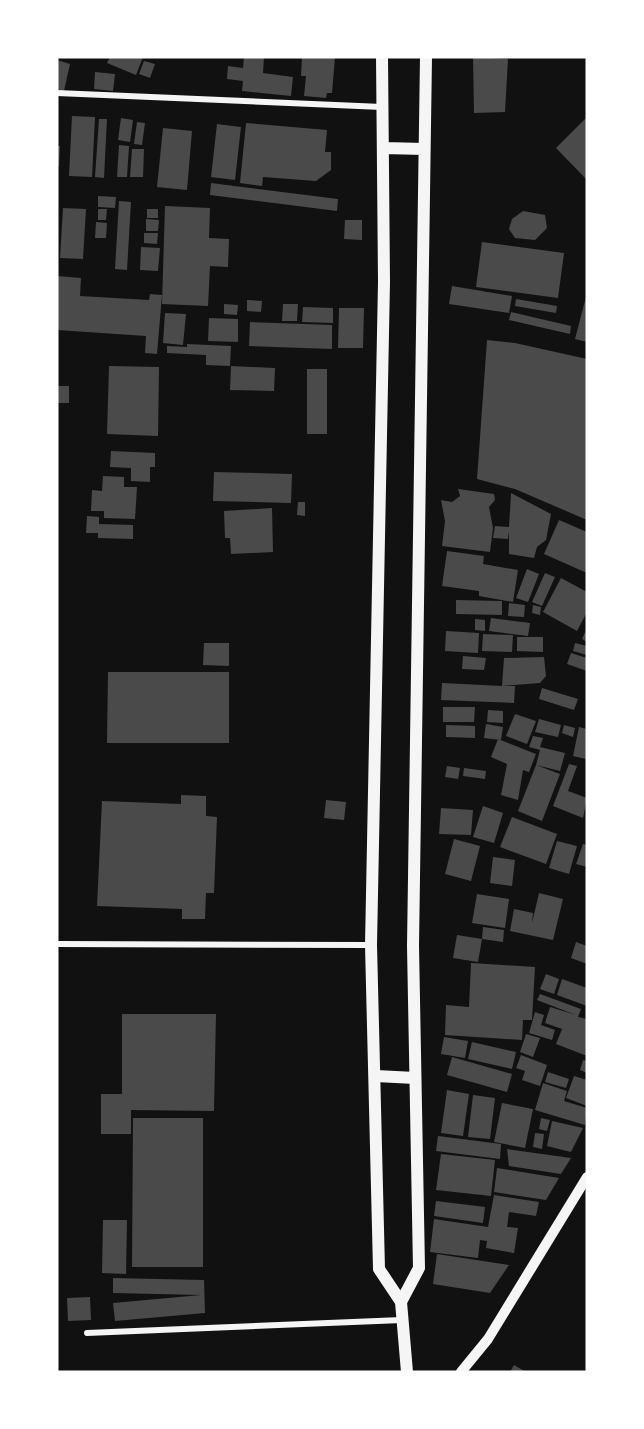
<svg xmlns="http://www.w3.org/2000/svg" width="644" height="1429" viewBox="0 0 644 1429" font-family="Mulish,sans-serif">
  <rect width="100%" height="100%" fill="#111"/>
  <path fill="#4a4a4a" d="M110 57H143L136 75 107 63Z
    M244 57H264L263 73 293 77 291 96 242 91 243 81 227 79 228 66 243 68Z
    M302 57H335L332 93H327L326 98 304 96 306 76H301Z
    M473 57 508 59 505 112 474 113Z
    M57 60 70 64 64 91 57 89Z
    M144 61 155 64 150 78 139 74Z
    M95 72 115 74 113 91 94 89Z
    M72 116 95 117 92 177 69 176Z
    M587 117V180L556 148Z
    M121 118 133 120 130 142 118 140Z
    M99 119H107L104 178 95 177Z
    M137 122 145 123 142 145 134 144Z
    M246 123 327 130 325 152H331V170L316 181 263 177 262 186 240 183Z
    M217 124 241 127 235 180 211 177Z
    M163 128 192 131 187 190 157 187Z
    M119 145 129 146 127 177H117Z
    M57 146H60L59 166H57Z
    M132 149H144L143 177H130Z
    M211 183 338 199 337 211 210 195Z
    M98 196 116 197 115 208 98 207Z
    M119 201 131 202 127 270 115 269Z
    M165 206 210 208 209 238 229 239 228 267 210 266 208 306 162 304Z
    M63 208 86 209 83 259 60 258Z
    M98 209H107L106 220H98Z
    M147 209H158V218H147Z
    M523 211 545 215 547 228 535 240 515 238 509 229 512 219Z
    M146 219 159 220 158 231H146Z
    M345 220H362V240L344 239Z
    M96 222 107 223 106 238H95Z
    M144 233H158L157 244 144 243Z
    M482 242 564 253 558 298 476 287Z
    M141 247 160 248 158 271 140 270Z
    M57 276 81 278 80 296 149 300 150 294 162 295 157 354 145 353 146 336 57 330Z
    M452 286 512 296 509 313 449 304Z
    M587 293V342L575 339Z
    M516 299 557 306 556 313 515 306Z
    M247 300 262 301 261 312 247 311Z
    M224 304 238 305 237 315 224 314Z
    M283 304H298L297 321H282Z
    M303 307 333 308V323L302 322Z
    M339 308H364L363 348H338Z
    M511 312 571 326 570 334 509 320Z
    M165 313 186 314 183 345 163 343Z
    M209 318 238 319V342L208 341Z
    M250 322 332 325V349L249 346Z
    M487 340 515 343 587 359V520L515 489 477 479Z
    M187 344 231 346 230 366 206 365V355L167 353V346L187 347Z
    M109 366 159 367 158 436 107 434Z
    M231 366 275 368 274 391 230 390Z
    M307 369H327V434H307Z
    M57 386H69V403H57Z
    M111 451 155 453V467H150V482L131 481V468L110 467Z
    M214 472 292 474 291 503 213 501Z
    M103 476 124 477V487H137L135 519 104 518V511H91L92 490 102 491Z
    M458 489 494 494 495 500 489 507 493 528 490 552 442 546 445 521 441 500 452 502 460 496Z
    M511 493 551 514 546 540 537 547 534 558 509 554V531L508 539 493 538 495 526 509 527Z
    M298 502H305V516L297 515Z
    M272 508 273 552 231 554 230 538H225L224 511Z
    M87 516 99 517V524L133 525V539L98 538V533H86Z
    M559 520 587 532V573L544 554Z
    M447 551 484 556 483 564 518 570 513 602 479 596V591L442 586Z
    M527 569 539 574 528 602 516 598Z
    M545 573 555 577 542 606 532 602Z
    M561 578 587 592V612L577 631 543 612Z
    M456 600 502 601V615L456 614Z
    M509 603 525 605 524 617 508 616Z
    M533 605 541 607 540 615 532 613Z
    M491 618 530 623 528 636 489 631Z
    M475 619 485 620V631L475 630Z
    M587 628V642L582 639Z
    M446 631 479 633 478 653 445 651Z
    M483 634 513 635 512 652 482 651Z
    M517 637H543V652L517 651Z
    M204 643H229V666L203 665Z
    M575 643 587 646V655L573 651Z
    M571 653 587 658V671L567 664Z
    M463 656 486 658 484 670 462 669Z
    M544 657 546 676 540 683 502 686H515L514 703 441 700 442 683 502 686 504 658Z
    M108 672H229V743H107Z
    M542 688 578 699 574 710 539 699Z
    M443 707H475L474 722H443Z
    M488 710 503 711V723L487 722Z
    M515 714 536 721 527 744 506 736Z
    M539 719 561 725 558 737 535 732Z
    M486 724 503 727 501 740 484 738Z
    M446 725 475 726V738L446 737Z
    M564 725 575 728 573 737 562 733Z
    M579 727 587 729 586 759 573 756Z
    M533 736 543 738 540 747 565 753 560 771 536 765 540 750 529 747Z
    M498 739 536 754 529 772 523 770 518 800 501 795 507 764 491 757Z
    M569 764 577 766 568 791 587 798 583 818 553 806Z
    M536 765 560 774 542 821 518 811Z
    M447 766 460 768 458 779 445 777Z
    M464 768 486 771 485 779 463 776Z
    M181 795 206 796V816L217 817 214 893H206L205 919H182V909L97 906 102 801 181 804Z
    M326 800 346 802 344 820 324 818Z
    M483 806 503 813 494 843 473 837Z
    M441 808 473 810 471 835 439 834Z
    M512 817 557 834 546 864 500 847Z
    M454 839 480 846 471 881 445 874Z
    M557 841 577 846 569 874 549 868Z
    M583 844 587 845V867L576 864Z
    M493 857 515 860 512 886 490 883Z
    M539 893 563 899 553 940 510 931 514 909 533 913 532 923Z
    M477 894 509 899 505 928 472 923Z
    M483 927 504 930 503 942 482 939Z
    M457 935 482 939 478 962 453 958Z
    M576 942 587 946V964L571 958Z
    M471 963 535 967 532 1020H523L522 1040 445 1035 446 1005 469 1007Z
    M546 974 559 979 554 994 540 989Z
    M562 979 587 988V1006L557 995Z
    M540 994 581 1009 578 1017 587 1019V1056L556 1044 562 1029 545 1023 550 1007 576 1015 537 1000Z
    M535 1012 544 1015 541 1025 555 1030 552 1040 529 1033Z
    M122 1014H216L214 1111 131 1110V1134H101V1094H122Z
    M526 1034 540 1038 533 1057 520 1052Z
    M444 1037 468 1041 465 1058 441 1054Z
    M472 1042 516 1052 512 1069 468 1059Z
    M521 1055 547 1065 540 1086 522 1080 525 1071 516 1068Z
    M452 1057 512 1074 507 1092 447 1075Z
    M583 1060 587 1061V1073L580 1070Z
    M548 1072 569 1079 566 1088 545 1082Z
    M574 1076 587 1080V1106L566 1098Z
    M543 1083 567 1091 564 1101 587 1108 585 1125 535 1110Z
    M447 1090 469 1094 463 1136 441 1133Z
    M473 1095 495 1098 490 1139 468 1137Z
    M502 1103 533 1109 525 1148 494 1142Z
    M133 1118H203V1267H132Z
    M541 1118 550 1120 547 1131 539 1129Z
    M552 1121 583 1128 571 1152 547 1146Z
    M535 1133 544 1134 542 1149 533 1147Z
    M438 1136 501 1144 500 1159 436 1151Z
    M507 1149 571 1158 561 1174 509 1166Z
    M441 1154 495 1160 491 1196 436 1190Z
    M497 1168 559 1178 546 1200 494 1192Z
    M494 1195 539 1202 536 1216 509 1212 507 1227 518 1228 514 1253 486 1248 487 1241 480 1240 478 1258 430 1252 434 1219 488 1227Z
    M436 1201 485 1207 483 1223 434 1216Z
    M103 1220H127L126 1274 102 1273Z
    M437 1254 509 1265 490 1293 433 1284Z
    M113 1278 204 1280 205 1313 115 1321 113 1303 201 1295 113 1293Z
    M90 1297 91 1320 68 1321 67 1298Z
    M514 1365 526 1372H510Z"/>
  <g fill="none" stroke-linecap="round" stroke-linejoin="round">
    <path stroke="#f5f5f5" stroke-width="6" d="M57 93 382 107
      M57 944 371 945
      M87 1333 402 1320"/>
    <path stroke="#f5f5f5" stroke-width="10" d="M461 1372 488 1339 587 1177"/>
    <path stroke="#f5f5f5" stroke-width="12" d="M382 57 384 282 371 945 379 1269 401 1302 407 1372
      M384 148 424 149
      M376 1076 415 1078
      M401 1302 419 1268 413 946 426 57"/>
  </g>
  <rect width="644" height="1429" fill="none" stroke="#ffffff" stroke-width="117"/>
</svg>
